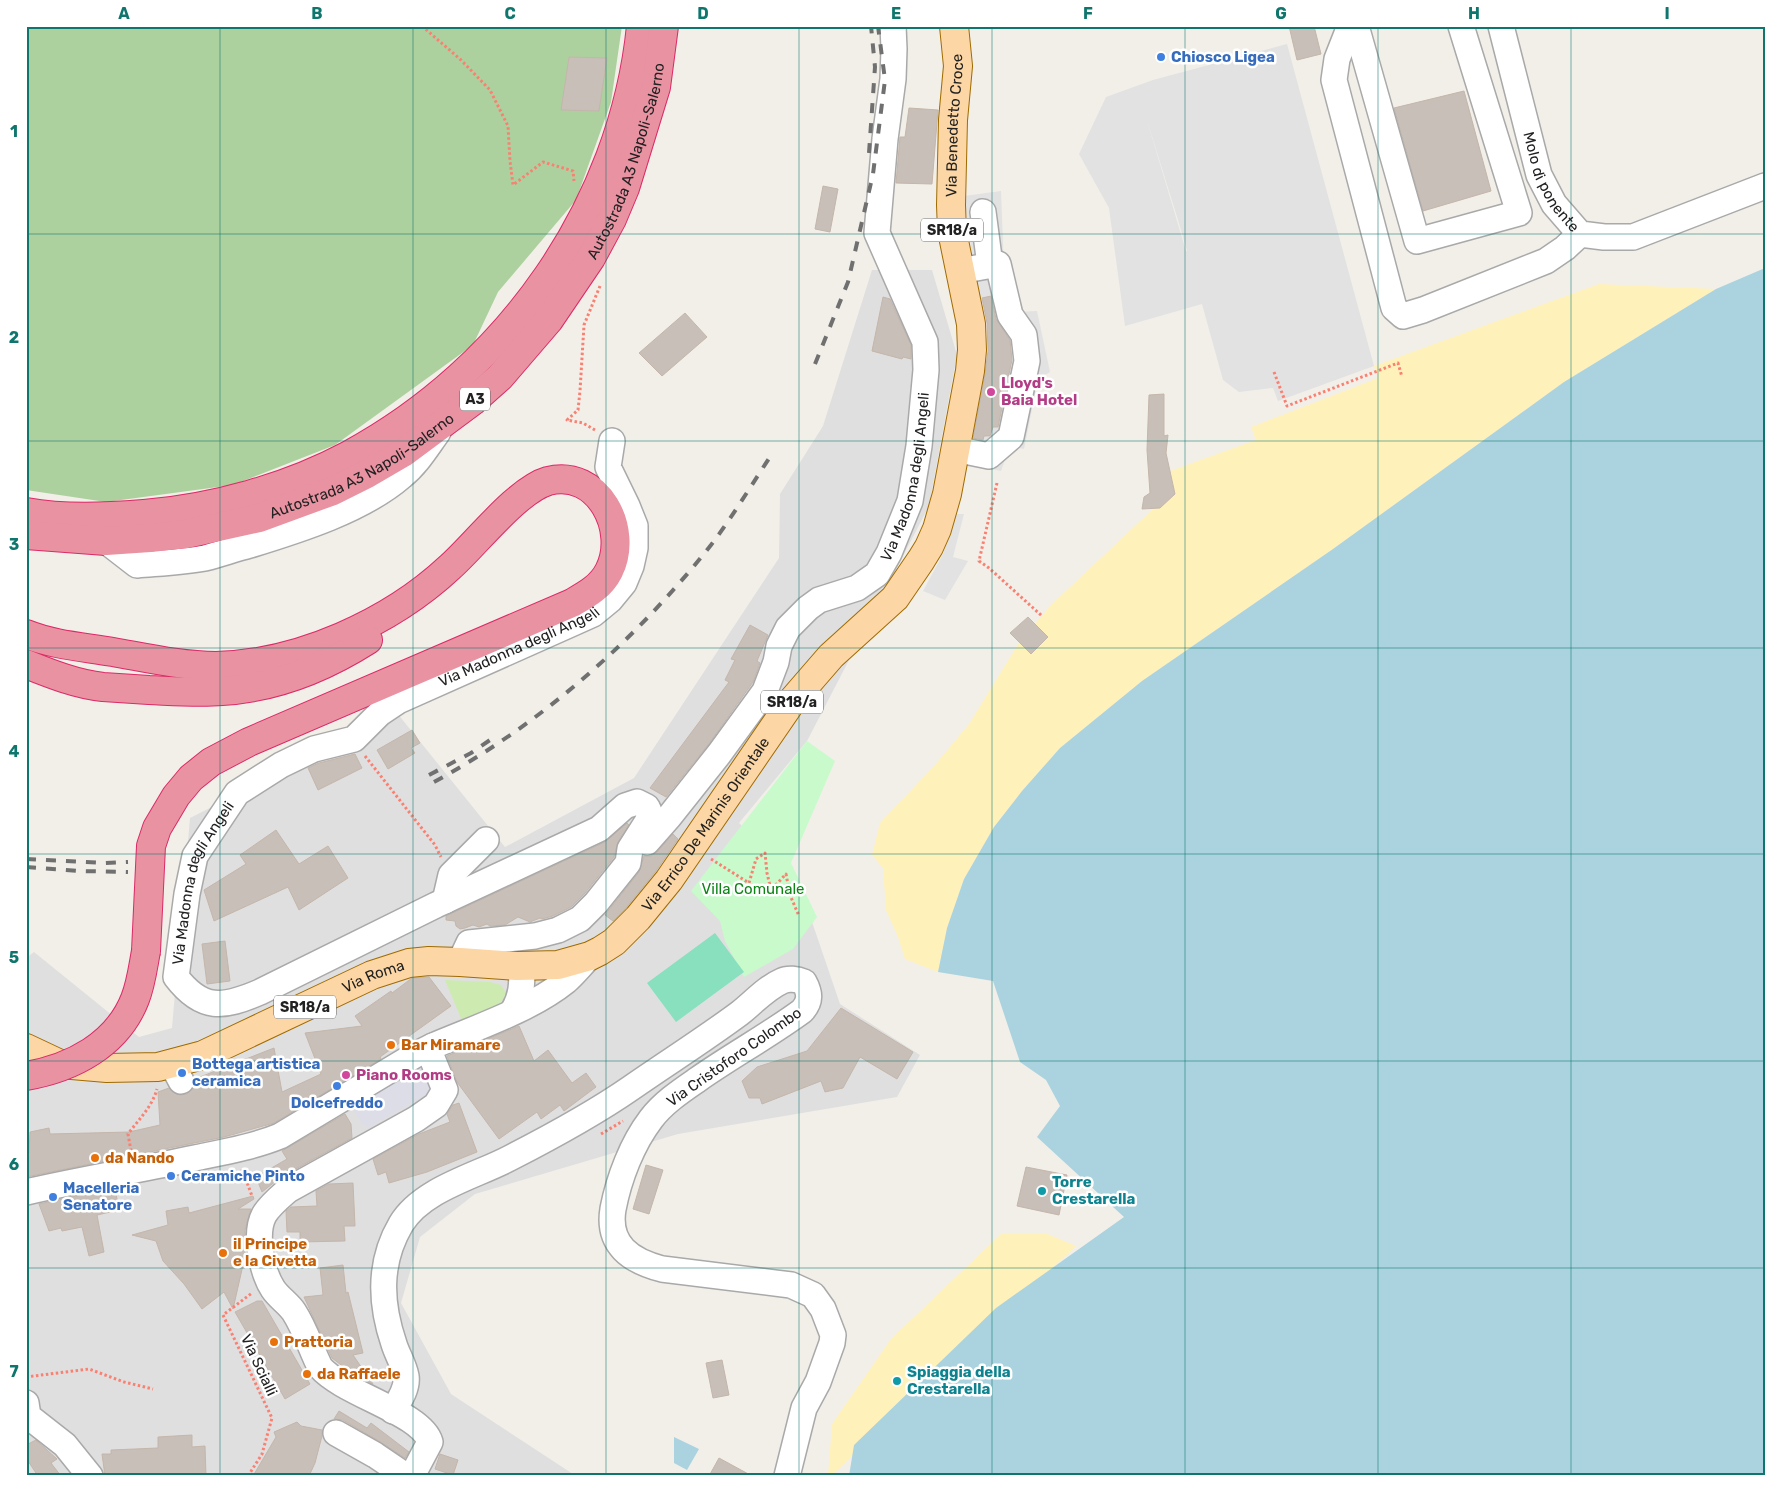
<svg xmlns="http://www.w3.org/2000/svg" width="1791" height="1502" viewBox="0 0 1791 1502" font-family="Rubik,sans-serif">
  <rect width="100%" height="100%" fill="#f2efe9"/>
  <path fill="#e0dfdf" d="M872 270H932L957 355 929 506 807 741 739 823 796 875 840 1004 920 1055 897 1097 678 1134 475 1194 420 1237 401 1303 451 1394 576 1476H26V958L34 952 139 1037 172 1028 190 818 397 713 505 847 634 778 779 558 780 494 823 426Z"/>
  <path fill="#cdebb0" d="M445 980 490 982 501 985 506 993C500 1011 480 1016 463 1023Z"/>
  <path fill="#add19e" d="M26 26H622L611 102 576 200 498 292 473 345 335 445 233 485 106 502 26 490Z"/>
  <path fill="#fff1ba" d="M1599 284 1716 289 1564 382 1333 549 1142 681 1060 748 1022 791 994 827 964 879 947 929 938 972 905 959 898 937 886 910 883 868 872 855 880 823 934 766 969 724 1019 643 1051 605 1154 508H1160L1175 494 1170 471 1256 440 1251 427 1378 378 1374 366Z
    M1045 1233 1076 1246 831 1476H828L832 1424 891 1339 1001 1234Z"/>
  <path fill="#c8facc" d="M807 741 835 761 791 863 817 917 793 949 744 977 725 941 720 921 691 891Z"/>
  <path fill="#88e0be" d="M715 933 744 972 676 1022 647 983Z"/>
  <path fill="#e2e2e2" fill-rule="evenodd" d="M1287 44 1374 366 1278 401 1273 388 1239 392 1223 380 1202 304 1125 326 1109 208 1079 154 1106 97 1153 80ZM1146 117 1178 220 1187 251H1186Z
    M1001 191 1004 268 1014 312 1037 311 1050 372 1038 379 1024 449 1010 446 1001 471 972 465 984 436 990 437 993 427 998 426 1014 357 1013 336H1008L1001 293 978 299 964 196Z
    M955 514H964L953 557 968 561 945 600 923 591 943 554Z"/>
  <path fill="#dddde8" d="M415 1055 433 1084 431 1092 369 1127 363 1125 345 1097Z"/>
  <path fill="#aad3df" d="M1765 268V1476H849L854 1445 996 1308 1124 1217 1037 1137 1060 1106 1046 1080 1020 1062 993 981 938 972 947 928 964 879 994 827 1022 791 1060 748 1142 681 1333 549 1564 382 1716 289Z
    M674 1437 699 1449 687 1470 674 1463Z"/>
  <path fill="#c7bfb8" stroke="#c4b6ab" d="M1289 26H1314L1321 54 1297 60Z
    M569 57 607 58 599 111 561 110Z
    M1464 91 1491 191 1423 211 1394 108Z
    M909 108 938 110 932 184 896 183 900 137H905Z
    M823 186 838 189 830 232 815 229Z
    M991 296 996 319 1010 340 1012 360 998 427H993L990 436H984L983 440 973 438 985 374 988 351 987 323 982 298Z
    M883 297 890 299 911 345V359L903 357 902 359 872 351Z
    M685 313 707 337 662 376 639 353Z
    M1164 394V436L1168 435 1166 453 1175 494 1160 508 1142 509 1144 497 1150 493 1147 450 1149 395Z
    M1028 617 1048 637 1031 654 1010 633Z
    M750 625 768 635 757 661 760 663 753 682 708 745 666 797 650 788 729 682 725 680 735 660 731 659Z
    M412 730 420 743 411 748 415 753 388 769 377 750Z
    M355 754 362 768 318 790 308 768 319 763Z
    M627 823 629 825 618 842 614 857 585 893 571 907 553 916 542 919 540 918 530 922 518 917 505 925 490 926 487 924 479 927 473 925 465 928 460 929 456 926 455 921 446 920V916L605 842Z
    M276 830 299 864 328 846 348 878 299 910 288 887 214 921 204 890 246 864 240 855Z
    M673 834 678 839 656 871 626 908 613 921 605 915 639 872 644 856H651L657 852Z
    M225 941 230 981 207 984 202 944Z
    M429 977 451 1006 380 1057 381 1059 274 1123 224 1137 26 1177V1154L29 1153 30 1132 49 1128 50 1134 129 1132 160 1125 158 1092 169 1088 174 1093 180 1095 187 1094 193 1088 195 1079 274 1048 282 1092 321 1074 305 1033 362 1026 355 1016 391 991 392 993 412 978Z
    M841 1008 913 1052 897 1079 860 1057 843 1088 825 1092 821 1081 762 1104 760 1098H749L742 1081 757 1067 807 1051Z
    M519 1026 534 1061 548 1050 572 1083 586 1073 596 1087 564 1111 560 1105 541 1119 537 1112 499 1139 457 1082 447 1056Z
    M459 1103 477 1152 427 1172 389 1183 386 1172 378 1175 373 1159 419 1134 450 1122 447 1114 453 1105Z
    M345 1114 351 1124 352 1138 281 1177 262 1192 256 1177 287 1159 282 1151Z
    M646 1165 663 1170 649 1214 633 1209Z
    M1026 1167 1067 1175 1059 1215 1017 1206Z
    M353 1183 355 1226H344L345 1241 300 1242V1232H287L286 1211 291 1207 317 1206 316 1191 329 1184Z
    M115 1188 119 1210 97 1215 104 1252 89 1256 82 1227 62 1231 61 1228 49 1231 39 1204Z
    M253 1196 254 1199 238 1209H251L245 1230 246 1252 233 1309 224 1292 202 1309 184 1284 163 1261 156 1241 132 1235 168 1225 166 1211 188 1207 189 1213Z
    M343 1265 346 1293 348 1292 363 1353 353 1355 373 1384 353 1374 332 1358 304 1297 323 1295 320 1268Z
    M257 1301H262L310 1384 285 1399 235 1312Z
    M722 1360 729 1395 713 1398 706 1363Z
    M339 1411 367 1428 371 1423 409 1452 405 1458 382 1443 343 1420 334 1419Z
    M297 1422 301 1426 322 1430V1436L315 1463 309 1476H253L276 1437 274 1432Z
    M192 1435V1447L205 1446 206 1476H105L102 1454H111V1450L158 1448V1437Z
    M36 1440 57 1459 51 1463 61 1476H38L26 1458V1445Z
    M440 1454 458 1460 453 1475 435 1469Z
    M719 1458 752 1476H709Z"/>
  <g fill="none" stroke-linecap="round" stroke-linejoin="round">
    <g stroke="#a9a9a9" stroke-width="28">
      <g id="minor">
        <path d="M1350 26 1337 59 1334 80 1394 308 1403 316 1423 310 1546 261 1565 248 1580 234"/>
        <path d="M1356 26 1417 241 1519 213 1461 26"/>
        <path id="s1" d="M1501 26 1539 175 1554 204 1580 234 1604 237H1633L1765 186"/>
        <path d="M983 212 990 265"/>
        <path d="M955 449 989 456 1011 437 1027 361 1024 335 1010 315 998 264 960 271"/>
        <path d="M106 541 137 565C160 563 183 562 205 558 220 554 235 549 250 545 299 530 363 510 402 476 417 464 427 447 438 432"/>
        <path id="s2" d="M647 842 669 817 719 754 765 691 776 662 779 646 788 628 808 608 819 600 857 588 877 574 889 553 910 501 919 446 926 370 925 342 877 233 885 139 893 79 894 49 893 26"/>
        <path d="M445 901 451 875 486 840"/>
        <path id="s3" d="M460 962 469 943 535 936 558 930 580 919 596 903 628 863 630 849 651 816 647 807 637 802 625 806 599 829 436 905 260 992C223 1008 202 1011 176 977L187 894 195 856 237 793 281 765 314 749 354 739 380 713 398 701 573 623 593 614 610 600 624 583 631 566 635 548V526L627 506 608 467 612 441"/>
        <path d="M513 1011C522 996 522 984 522 966"/>
        <path d="M172 1064 181 1081"/>
        <path d="M26 1192C82 1179 139 1170 195 1158 224 1152 253 1147 280 1136L415 1055 433 1046"/>
        <path d="M26 1403 28 1416 65 1445 90 1476"/>
        <path d="M393 1411C399 1401 408 1388 406 1376 404 1365 397 1354 394 1344 380 1303 378 1263 401 1224 422 1189 476 1176 510 1158 551 1137 592 1115 631 1088 667 1063 705 1039 740 1013 754 1002 766 988 782 981 788 978 797 979 804 982 810 993 811 1001 802 1011 768 1036 731 1056 697 1080 681 1091 663 1103 651 1119 632 1144 619 1178 613 1209 607 1245 631 1261 662 1269L791 1285 813 1295 823 1309 833 1335 832 1343 818 1382 804 1408 787 1476"/>
        <path d="M336 1433 375 1455 406 1476"/>
        <path d="M412 1476 430 1442C422 1413 343 1394 320 1367 311 1349 305 1329 294 1312 288 1303 279 1298 273 1289 262 1272 254 1234 264 1215 269 1206 280 1197 288 1190L416 1119 436 1105 445 1090 430 1053 433 1046C475 1028 530 1010 566 981 574 974 582 964 590 956"/>
      </g>
    </g>
    <g stroke="#a06b00" stroke-width="30">
      <g id="major">
        <path id="s4" d="M26 1048 60 1064 107 1068 158 1067 203 1055 372 975 409 963 429 961 460 962 517 966 558 965 590 956 600 951 614 942 638 918 669 880 792 701 831 656 895 598 921 560 929 547 937 529 947 494 970 371 972 350 971 324 952 231 951 205 953 120 958 66 954 26"/>
      </g>
    </g>
    <g stroke="#dc2a67" stroke-width="30">
      <g id="highway">
        <path d="M26 512C65 519 105 517 144 514 214 508 287 488 349 455 508 369 623 206 641 26"/>
        <path id="s5" d="M26 535 106 541 150 538 186 534 259 518 333 491 367 474 403 453 473 401 500 377 549 320 591 258 612 219 625 188 656 87 664 26"/>
        <path d="M26 634C53 645 84 647 113 652 147 658 182 666 216 666 299 664 390 623 450 567 475 545 517 490 548 481 598 468 630 530 609 571 601 587 586 595 572 603L249 742 211 762 191 778 176 796 157 828 151 846 146 951"/>
        <path d="M26 664C51 674 76 684 103 687 118 688 134 689 149 690 173 691 198 693 222 691 274 688 324 668 368 640"/>
      </g>
    </g>
    <path stroke="#fa8072" stroke-width="3" stroke-dasharray="2.5 2.5" stroke-linecap="butt" d="M422 26 461 60 490 90 508 126 510 161 513 185 543 162 573 171 574 181
      M1274 372 1287 406 1398 363 1402 377
      M595 430 583 423 567 420 578 410 580 391 584 325 600 286
      M997 483 979 561 989 568 1042 616
      M365 756 435 845 441 857
      M711 859 749 883 756 859 765 853 767 873 771 890 786 874 790 895 799 916
      M601 1134 623 1121
      M131 1151 128 1134C139 1119 152 1107 157 1089
      M242 1169 252 1196
      M26 1377 89 1369 124 1382 153 1389
      M248 1476 262 1454 272 1418 223 1315 252 1293"/>
    <use href="#minor" stroke="#fff" stroke-width="25"/>
    <use href="#major" stroke="#fcd6a4" stroke-width="28"/>
    <use href="#highway" stroke="#e892a2" stroke-width="28"/>
    <path stroke="#707070" stroke-width="4" stroke-dasharray="10 10" stroke-linecap="butt" d="M869 153 875 67 871 26
      M815 364 848 282 873 174 885 80 878 26
      M429 775 471 753 490 740
      M434 782C541 724 635 641 711 545 733 516 752 484 772 454
      M26 859 105 863 128 862
      M26 867 78 871 128 872"/>
    <g stroke="#dc2a67" stroke-width="30" stroke-linecap="butt">
      <path id="highway-bridge" d="M26 1076C72 1068 117 1045 135 999 141 984 143 967 146 951"/>
    </g>
    <use href="#highway-bridge" stroke="#e892a2" stroke-width="28"/>
  </g>
  <path fill="none" stroke="#0f766e" stroke-width="1" stroke-opacity="0.55" d="M220 26V1476M413 26V1476M606 26V1476M799 26V1476M992 26V1476M1185 26V1476M1378 26V1476M1571 26V1476M26 234H1765M26 441H1765M26 648H1765M26 854H1765M26 1061H1765M26 1268H1765"/>
  <g fill="#3f7fe0" stroke="#fff" stroke-width="2">
    <circle cx="1161" cy="57" r="5"/>
    <circle cx="182" cy="1073" r="5"/>
    <circle cx="337" cy="1086" r="5"/>
    <circle cx="171" cy="1176" r="5"/>
    <circle cx="53" cy="1197" r="5"/>
  </g>
  <g fill="#d1479c" stroke="#fff" stroke-width="2">
    <circle cx="991" cy="392" r="5"/>
    <circle cx="346" cy="1075" r="5"/>
  </g>
  <g fill="#e8710a" stroke="#fff" stroke-width="2">
    <circle cx="391" cy="1045" r="5"/>
    <circle cx="95" cy="1158" r="5"/>
    <circle cx="223" cy="1253" r="5"/>
    <circle cx="274" cy="1342" r="5"/>
    <circle cx="307" cy="1374" r="5"/>
  </g>
  <g fill="#0f9aa8" stroke="#fff" stroke-width="2">
    <circle cx="1042" cy="1191" r="5"/>
    <circle cx="897" cy="1381" r="5"/>
  </g>
  <g text-anchor="middle" dominant-baseline="central" stroke-width="5" stroke-linejoin="round" paint-order="stroke">
    <g fill="#fff" stroke="#646464" stroke-width="1">
      <rect x="921" y="218.5" width="62" height="23" rx="4"/>
      <rect x="460" y="387.5" width="30" height="23" rx="4"/>
      <rect x="761" y="690.5" width="62" height="23" rx="4"/>
      <rect x="274" y="995.5" width="62" height="23" rx="4"/>
    </g>
    <g font-size="14" font-weight="bold" fill="#222">
      <text x="952" y="230">SR18/a</text>
      <text x="475" y="399">A3</text>
      <text x="792" y="702">SR18/a</text>
      <text x="305" y="1007">SR18/a</text>
    </g>
    <g font-size="15" font-weight="bold" fill="#366cbe" stroke="#fff" text-anchor="start">
      <text x="1171" y="57">Chiosco Ligea</text>
      <text x="192" y="1064">Bottega artistica<tspan x="192" dy="17">ceramica</tspan></text>
      <text x="337" y="1103" text-anchor="middle">Dolcefreddo</text>
      <text x="181" y="1176">Ceramiche Pinto</text>
      <text x="63" y="1188">Macelleria<tspan x="63" dy="17">Senatore</tspan></text>
    </g>
    <g font-size="15" fill="#222" stroke="#fff">
      <text stroke="none"><textPath href="#s4" startOffset="1555">Via Benedetto Croce</textPath></text>
      <text stroke="none"><textPath href="#s5" startOffset="771">Autostrada A3 Napoli-Salerno</textPath></text>
      <text stroke="none"><textPath href="#s1" startOffset="165">Molo di ponente</textPath></text>
      <text stroke="none"><textPath href="#s5" startOffset="351">Autostrada A3 Napoli-Salerno</textPath></text>
      <text stroke="none"><textPath href="#s2" startOffset="468">Via Madonna degli Angeli</textPath></text>
      <text stroke="none"><textPath href="#s3" startOffset="1322">Via Madonna degli Angeli</textPath></text>
      <text stroke="none"><textPath href="#s4" startOffset="768">Via Errico De Marinis Orientale</textPath></text>
      <text stroke="none"><textPath href="#s3" startOffset="902">Via Madonna degli Angeli</textPath></text>
      <text stroke="none"><textPath href="#s4" startOffset="370">Via Roma</textPath></text>
      <text transform="translate(734 1057) rotate(-35)">Via Cristoforo Colombo</text>
      <text transform="translate(259 1365) rotate(65)">Via Scialli</text>
    </g>
    <g font-size="15" font-weight="bold" fill="#b23c85" stroke="#fff" text-anchor="start">
      <text x="1001" y="383">Lloyd's<tspan x="1001" dy="17">Baia Hotel</tspan></text>
      <text x="356" y="1075">Piano Rooms</text>
    </g>
    <g font-size="15" fill="#0c8416" stroke="#fff">
      <text x="753" y="889">Villa Comunale</text>
    </g>
    <g font-size="15" font-weight="bold" fill="#c56008" stroke="#fff" text-anchor="start">
      <text x="401" y="1045">Bar Miramare</text>
      <text x="105" y="1158">da Nando</text>
      <text x="233" y="1244">il Principe<tspan x="233" dy="17">e la Civetta</tspan></text>
      <text x="284" y="1342">Prattoria</text>
      <text x="317" y="1374">da Raffaele</text>
    </g>
    <g font-size="15" font-weight="bold" fill="#0d838f" stroke="#fff" text-anchor="start">
      <text x="1052" y="1182">Torre<tspan x="1052" dy="17">Crestarella</tspan></text>
      <text x="907" y="1372">Spiaggia della<tspan x="907" dy="17">Crestarella</tspan></text>
    </g>
  </g>
  <rect width="1791" height="1502" fill="none" stroke="#ffffff" stroke-width="55"/>
  <rect x="28" y="28" width="1736" height="1446" fill="none" stroke="#0f766e" stroke-width="2"/>
  <g font-size="16" text-anchor="middle" font-weight="bold" fill="#0f766e">
    <text x="124" y="19">A</text>
    <text x="317" y="19">B</text>
    <text x="510" y="19">C</text>
    <text x="703" y="19">D</text>
    <text x="896" y="19">E</text>
    <text x="1088" y="19">F</text>
    <text x="1281" y="19">G</text>
    <text x="1474" y="19">H</text>
    <text x="1667" y="19">I</text>
    <text x="14" y="137">1</text>
    <text x="14" y="343">2</text>
    <text x="14" y="550">3</text>
    <text x="14" y="757">4</text>
    <text x="14" y="963">5</text>
    <text x="14" y="1170">6</text>
    <text x="14" y="1377">7</text>
  </g>
</svg>
